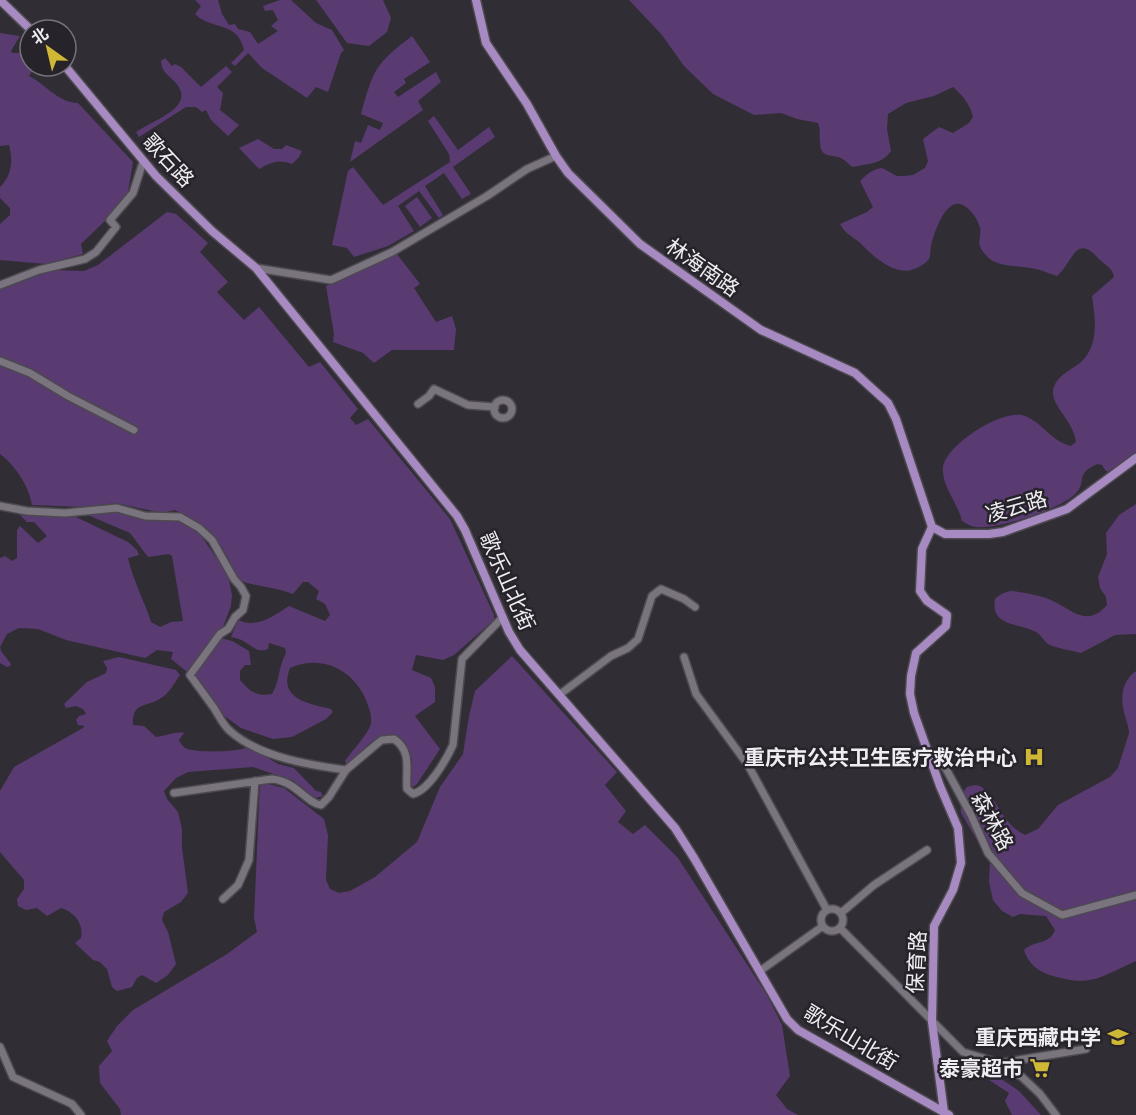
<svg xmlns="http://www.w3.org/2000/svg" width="1136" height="1115" viewBox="0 0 1136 1115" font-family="Quicksand,'Noto Sans SC',sans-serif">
  <rect width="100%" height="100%" fill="#312d35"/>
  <path fill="#593b72" d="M195 0H218L222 14 229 25 235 24 238 29 250 32 258 44 278 31 271 26 278 20 273 10 265 11 263 6 280 0H291L316 23 332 30 344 50 341 53 328 92 316 87 307 98 262 68 248 53 235 66 231 63 244 50C237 20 212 31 195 14L201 6Z
    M316 0H383L391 18 387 32 369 46 347 43Z
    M629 0H1136V453L1110 473 1105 470 1102 465 1097 464C1094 466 1088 468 1085 472 1079 480 1085 486 1073 496 1056 510 997 530 975 527 970 526 966 523 962 521 958 503 942 487 943 469 943 446 1004 407 1025 416 1043 423 1052 442 1071 446L1076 442C1074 422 1052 406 1053 392 1054 375 1074 370 1084 359 1099 341 1095 317 1092 296L1114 277C1112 267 1106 266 1099 259 1075 232 1073 263 1057 276 1048 273 1040 269 1030 268 1014 265 995 268 984 253 975 242 982 239 980 228 978 219 969 206 960 204 944 201 934 234 931 246 930 250 931 255 929 259 928 261 924 264 922 265 899 282 874 257 859 242 851 235 845 234 840 224L867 212 873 207 860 181C867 174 873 169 882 168L897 176H904L913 175 925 168 928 161 923 139 939 127 953 133 969 123 973 117C970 104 963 96 953 87L934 96 906 103 888 114 887 129 891 151C883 164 867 164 853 167 849 165 845 160 841 158 830 154 820 158 820 142 819 135 821 130 818 123L797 119 781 113 754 115 713 94 684 66 662 35Z
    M0 33 20 36 11 51 12 53H22L30 62V66H35L29 76C47 85 57 102 78 103L133 162 128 192 109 217 81 244 83 254 46 264 0 260V224L10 215V208L0 198V187C12 176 13 160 9 145L0 146Z
    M412 36 430 62 404 79 406 83 394 92 398 97 436 72 441 82 418 101 423 110 350 162 355 141 361 143 368 125 380 130 383 123 361 114C374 69 374 65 412 36Z
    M165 58 172 66 175 64 181 67 201 87 226 66 232 72 217 87 223 93 220 110 239 125 228 136 211 120 206 110 202 112 196 107H186L139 137 136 132C155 119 200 106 173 80 166 73 162 72 161 61Z
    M434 116 458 150 489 127 495 137 453 167 471 194 462 199 444 173 425 186 443 215 439 218 419 191 398 206 414 231 388 246 354 257 347 248 332 245 348 171 353 167 383 205 450 162 449 154 428 121Z
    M258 139 274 149H282L286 145 302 151 299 157 292 164C276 159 273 162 259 169L239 148Z
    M417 197 432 218 420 227 405 206Z
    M167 212 176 214 208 243 200 252 228 282 217 292 244 320 259 307 309 367 320 362 358 409 350 418 356 425 368 419 450 519 494 615V620L454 655 443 660 416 655 412 670 431 678 435 687V702L415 716 440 749 417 784 413 787 410 785C411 776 413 764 411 756 403 731 384 730 367 746 360 753 356 762 347 766L345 761C351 752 370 732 371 723 372 715 369 708 366 700 353 669 321 654 290 668 278 699 307 703 331 709L333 712 326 719 292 737 273 739 241 728 223 715 191 675 171 659 173 652 157 650 145 658 66 640 38 629 19 628 7 634 0 647 1 651 11 664 10 666 7 667 0 663V558L5 556 12 561 17 558V530L20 526 38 543 47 536 34 522H27L18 513 76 517 128 542 137 550 139 555 128 558C133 580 144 600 151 622L160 627 171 622 183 621 172 556 169 554 148 557 130 533 83 513 116 511 145 520 178 519 200 534 228 575 232 595 231 606 223 627 213 636 232 641 249 651 251 665H245L240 671V680C250 691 256 697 272 694 280 681 278 667 286 653L285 648 269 643 268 649C258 653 253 647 245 642 241 639 235 638 231 637L238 620C257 629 273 616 289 606L325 621 330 615 325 604 316 599 319 591 308 582H303L293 594C275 587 257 587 238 580 222 541 212 529 175 510L162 513 116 503 84 507 32 505C29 486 15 465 0 454V289L53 270 84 271 98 265Z
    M397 254 420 284 414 288 436 322 452 316 456 329 454 350H392L374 363 363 353 333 342 334 334 326 286Z
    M1136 504V634L1115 635 1081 653C1071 650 1058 649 1048 644 1043 640 1041 634 1034 631 1018 623 990 626 995 599 999 595 1006 591 1012 591 1021 592 1044 596 1053 601 1072 610 1087 628 1107 605L1106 597 1100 588 1098 577 1107 554 1106 533 1119 515Z
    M512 656 617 772 605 785 626 811 618 822 633 834 645 825 678 858 767 995 782 1025 790 1076 776 1095 787 1109 798 1115H121L120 1109 100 1083 99 1066 112 1051 107 1041 117 1026 133 1010 227 954 257 932 254 918 260 782 284 788 324 819 328 835 326 880 330 889 339 893 350 891 375 877 417 842 440 787 463 754 469 716 475 691Z
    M119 657 176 670 180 675C175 682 169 694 161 698 146 708 132 701 133 725L144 726 156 737C166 736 175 731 184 733L179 740C180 742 183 747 185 748 193 753 237 752 245 748L265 756 278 764 294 768 316 791 321 792 323 796 315 798 294 781 253 767 188 772 176 778 164 791 167 799 178 812 182 829V848L188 893 181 902 164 912 162 920 168 932 176 964 168 975 156 983 142 975 137 978 132 987 117 991 112 987 107 969 100 962 93 960 75 943 81 938C84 923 74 912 61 908L47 916 37 908 26 910 18 906 17 899 24 889V880L0 852V791L14 767 83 728 84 726 78 725 76 720 79 716 86 714 83 709 76 706 66 708 64 704 87 682 106 673 107 668 103 661Z
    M1136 671V961C1100 977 1091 988 1050 975 1037 971 1028 963 1024 950 1034 940 1050 945 1055 930L1046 916 1020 914 1013 917 1002 911 993 900 989 882 990 862 961 813 960 796 967 787C973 785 979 784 984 789 1001 805 1002 823 1025 835L1038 829 1058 805 1110 777 1118 768 1129 733C1129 727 1127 724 1126 719 1120 702 1120 682 1136 671Z
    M994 1074 1019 1091 1041 1115H1012L1005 1101 1009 1093 989 1080Z"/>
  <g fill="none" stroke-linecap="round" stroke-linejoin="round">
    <g stroke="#4c494f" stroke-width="10">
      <path id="minor" d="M256 268 331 280 392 252 487 196 527 169 556 156
        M0 285 39 270 85 259 96 252 116 227 110 220 133 193 143 162
        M0 361 30 373 68 396 134 430
        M494 409a9 9 0 1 1 18 0a9 9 0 1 1-18 0Z
        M418 404 429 396 434 389 468 405 495 407
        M0 506 27 511 65 513 117 508 145 516 180 517 199 528 212 540 234 579 241 587 246 596 243 610 235 617 228 629 220 634 190 675C198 686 206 697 214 708 219 716 223 725 230 731 259 757 309 765 346 770L378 743 382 740 394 739C413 752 405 771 407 789L413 794C429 790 446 760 453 745L462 659 503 617
        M684 657 696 694 748 765 827 910
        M559 695 611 656 628 648 638 639 652 596 661 589 684 599 695 607
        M929 752 945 767 971 815 988 853 1022 893 1062 915 1136 895
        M174 793 272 779C296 781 306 803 321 805L329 797 346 770
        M223 899 238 885 249 860 255 781
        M821 920a11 11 0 1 1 22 0a11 11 0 1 1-22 0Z
        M841 913 874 885 927 850
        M840 928 963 1052 1000 1063 1022 1077 1040 1094 1056 1115
        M760 971 823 926
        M0 1047 13 1077 72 1104 81 1115
        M1000 1063 1086 1049"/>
    </g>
    <g stroke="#4c494f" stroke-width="11">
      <path id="major" d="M0 0 31 30
        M476 0 486 43 527 104 556 156 568 173 640 244 761 330 855 373 888 403 896 419 932 527
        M65 66 156 176 212 231 256 268 457 516 465 530 509 632 520 650 675 828 694 858 787 1019 798 1030 949 1115
        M932 527 922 549 920 591 927 601 947 615 946 626 916 653 911 676 910 694 914 713 940 786 958 828 961 863 953 890 934 926 932 1022 944 1112
        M932 527 945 534H989L1003 532 1067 509 1136 458"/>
    </g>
    <use href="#minor" stroke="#79747d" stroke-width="7"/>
    <use href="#major" stroke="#a88ac2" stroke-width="8"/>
  </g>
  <defs>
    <g id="hospital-bare" transform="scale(1.62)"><path d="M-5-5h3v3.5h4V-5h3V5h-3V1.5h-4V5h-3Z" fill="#d0b837" stroke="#27232a" stroke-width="2.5" paint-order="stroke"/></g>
    <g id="school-bare" transform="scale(1.62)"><path d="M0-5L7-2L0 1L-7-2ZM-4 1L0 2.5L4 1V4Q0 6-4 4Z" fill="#d0b837" stroke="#27232a" stroke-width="2.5" paint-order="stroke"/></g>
    <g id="supermarket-bare" transform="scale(1.62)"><path d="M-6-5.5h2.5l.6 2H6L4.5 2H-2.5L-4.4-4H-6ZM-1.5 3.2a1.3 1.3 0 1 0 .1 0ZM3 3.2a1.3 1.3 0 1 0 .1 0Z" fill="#d0b837" stroke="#27232a" stroke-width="2.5" paint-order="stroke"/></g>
  </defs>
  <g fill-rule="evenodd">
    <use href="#hospital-bare" x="1034" y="757"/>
    <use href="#school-bare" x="1118" y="1037"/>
    <use href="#supermarket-bare" x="1040" y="1068"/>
  </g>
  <g text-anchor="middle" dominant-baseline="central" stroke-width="5" stroke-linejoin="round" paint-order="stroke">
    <g font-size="21" fill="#efecf2" stroke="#27232a">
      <text transform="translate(169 160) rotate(47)">歌石路</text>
      <text transform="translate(703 267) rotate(35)">林海南路</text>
      <text transform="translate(1016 506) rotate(-16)">凌云路</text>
      <text transform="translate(508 581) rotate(66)">歌乐山北街</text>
      <text transform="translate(993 821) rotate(61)">森林路</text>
      <text transform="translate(916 962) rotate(-87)">保育路</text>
      <text transform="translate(851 1037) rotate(31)">歌乐山北街</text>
    </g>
    <g font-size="21" font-weight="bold" fill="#efecf2" stroke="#27232a" text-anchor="end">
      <text x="1017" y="757">重庆市公共卫生医疗救治中心</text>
      <text x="1101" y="1037">重庆西藏中学</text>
      <text x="1023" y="1068">泰豪超市</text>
    </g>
  </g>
  <g transform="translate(48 48) rotate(326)"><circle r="28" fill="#27232a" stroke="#77737a" stroke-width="1.5"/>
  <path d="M0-4.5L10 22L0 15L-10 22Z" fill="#d0b837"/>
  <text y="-9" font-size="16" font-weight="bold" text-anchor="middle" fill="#efecf2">北</text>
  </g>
</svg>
